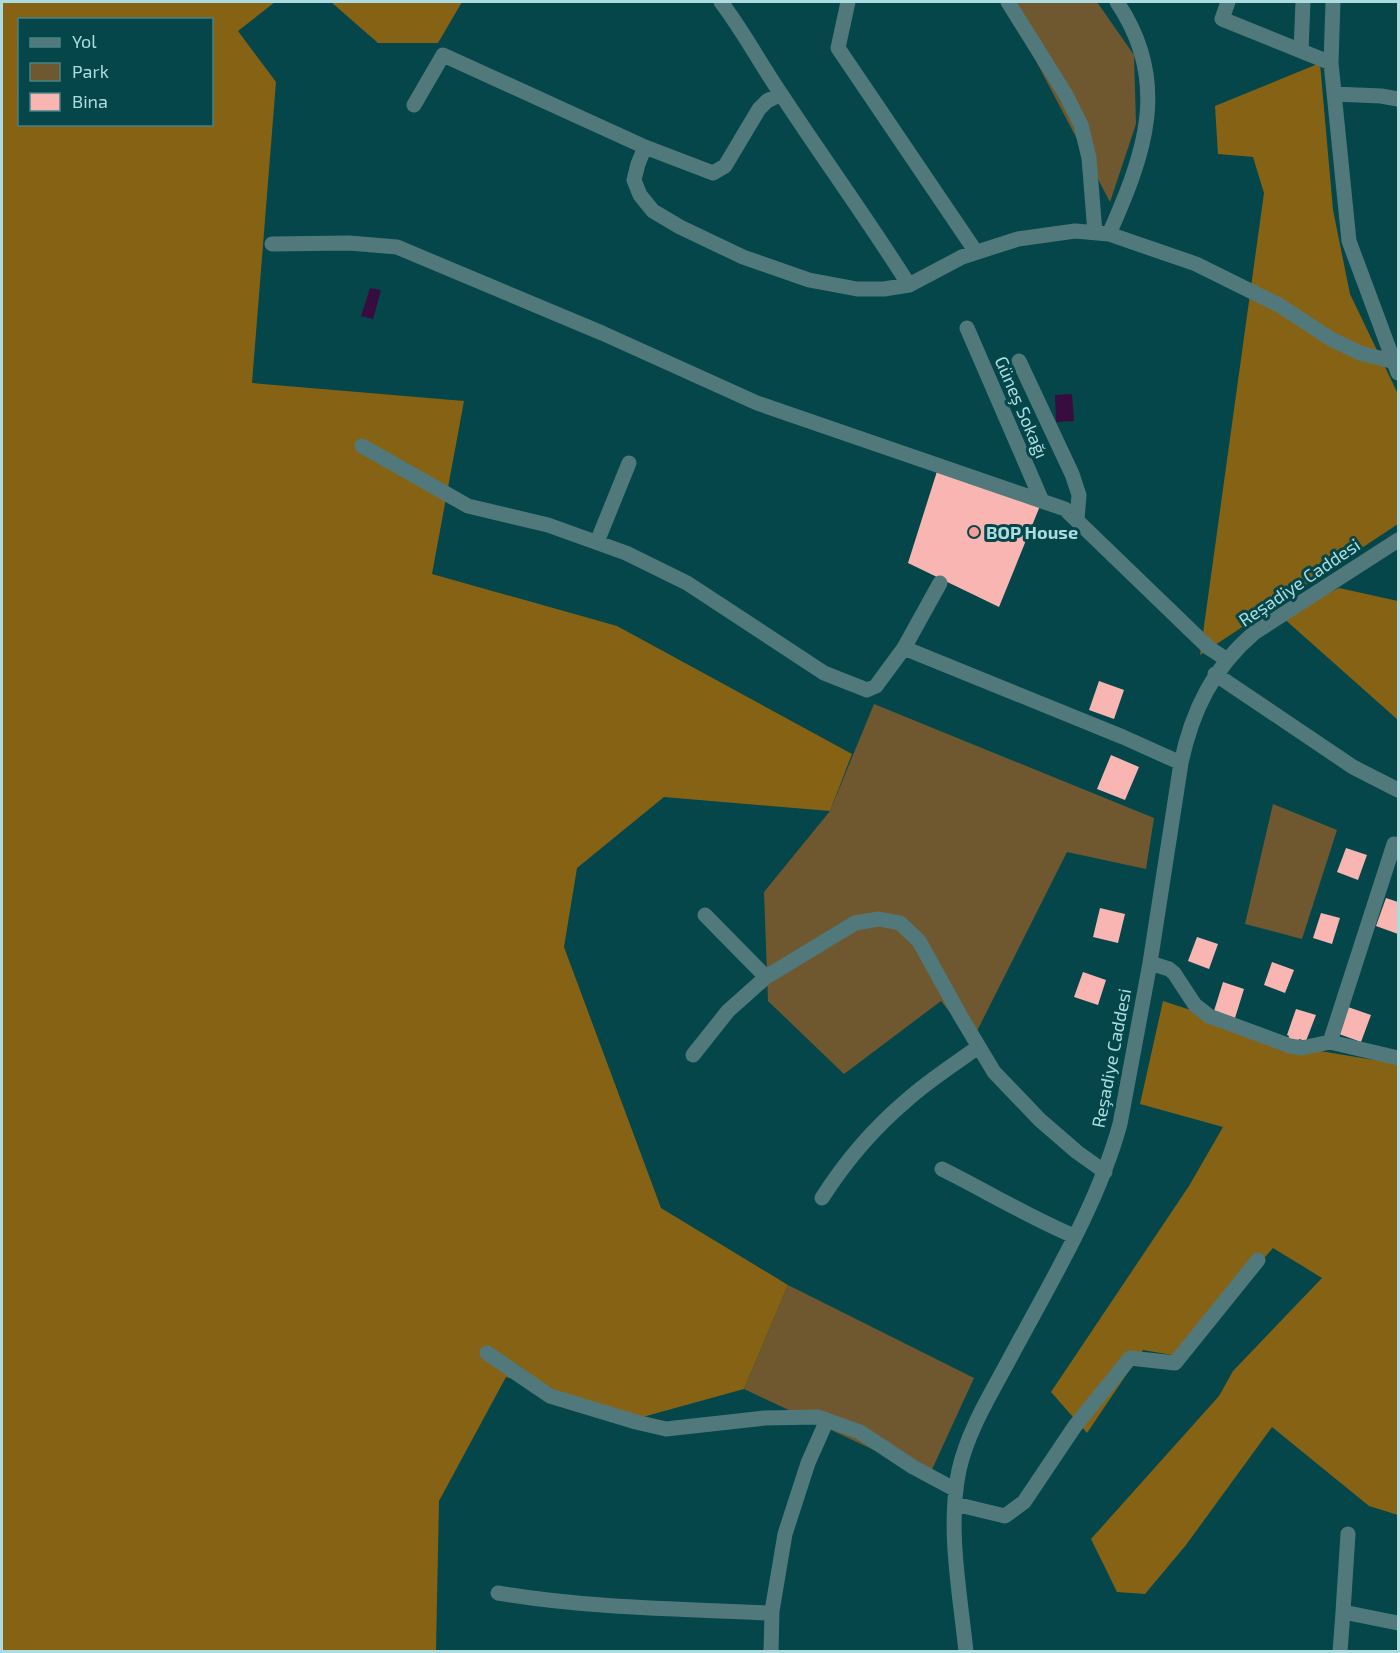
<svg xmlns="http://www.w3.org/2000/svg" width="1400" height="1653" viewBox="0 0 1400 1653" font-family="'Exo 2',sans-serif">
  <rect width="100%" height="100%" fill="#04464a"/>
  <path fill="#6f582f" d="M1005 2H1097L1134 55 1136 124 1110 202Z
    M874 704 1154 818 1146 869 1067 852 972 1041 941 1001 844 1074 768 1001 764 892 830 811Z
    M1273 804 1337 830 1302 939 1245 924Z
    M788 1285 974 1378 929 1476 744 1389Z"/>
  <path fill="#866215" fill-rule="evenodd" d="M2 2H275L238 31 276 82 252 383 464 401 432 574 617 626 852 754 830 811 664 797 577 868 564 947 661 1208 788 1285 744 1389 639 1418 506 1377 439 1501 436 1651 2 1652ZM20 20H212V124H20Z
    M331 2H462L438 43H378Z
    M1320 63 1333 210 1350 294 1398 394V524L1200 655 1264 193 1253 157 1218 154 1215 106Z
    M1339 588 1398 601V720L1281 616Z
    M1163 1001 1314 1050 1398 1064V1515L1369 1506 1272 1427 1186 1545 1145 1594 1117 1592 1091 1539 1219 1396 1233 1371 1322 1278 1273 1248 1178 1356 1143 1350 1087 1433 1051 1392 1189 1186 1223 1127 1140 1104Z"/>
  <path fill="#380c3f" d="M370 288 381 290 373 319 361 316Z
    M1072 394 1074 421 1056 422 1055 395Z"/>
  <path fill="#f9b5b2" d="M939 465 1042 501 999 607 908 563Z
    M1099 681 1124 690 1114 719 1089 710Z
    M1111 755 1139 767 1125 800 1097 789Z
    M1346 848 1367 855 1358 880 1337 872Z
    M1386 898 1398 902V934L1376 926Z
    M1100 908 1125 914 1118 943 1093 937Z
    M1321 913 1340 918 1332 944 1313 938Z
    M1197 937 1218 944 1209 969 1188 961Z
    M1272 962 1294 970 1285 993 1264 985Z
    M1083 972 1106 980 1098 1005 1074 997Z
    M1223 982 1244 989 1235 1018 1214 1011Z
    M1348 1007 1371 1015 1361 1042 1339 1034Z
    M1296 1009 1316 1015 1306 1041 1299 1039 1298 1044 1288 1040 1289 1036 1287 1035Z"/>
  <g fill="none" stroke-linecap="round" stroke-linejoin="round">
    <path stroke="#51797c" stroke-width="15" d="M721 2C743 31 760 63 781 94 823 158 868 220 909 285
      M848 2 838 48 976 252
      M1008 2 1066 95 1081 125 1089 158 1095 233
      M1117 2C1171 82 1145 153 1109 234L1196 264 1279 305 1331 339 1360 353 1395 362
      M1228 2 1222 19 1331 63
      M1333 2 1331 63 1349 241 1398 373
      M1301 51 1303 2
      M1334 94 1381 96 1398 99
      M414 105 443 55 645 147 713 173 725 166 759 109 767 101 781 94
      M645 147 638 164 634 180 640 195 653 211 680 227 743 257 809 280 857 289H884L909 285 962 257 1018 239 1075 231 1109 234
      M272 244 349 243 397 247 602 333 757 403 1065 509 1209 648 1226 659
      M967 328 1042 501
      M1019 361 1072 474 1079 495 1077 520
      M362 446 468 506 548 525 626 553 687 583 824 673 867 690 876 686 904 648 1123 737 1181 763
      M597 542 629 463
      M904 648 940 583
      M1215 674 1353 767 1398 790
      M705 915 766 977 855 923 879 919 900 923 919 941 961 1017 994 1072 1040 1120 1077 1152 1105 1172
      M1150 963 1169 969 1174 973 1195 1005 1209 1016 1290 1046 1302 1048 1330 1042 1398 1058
      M1330 1042 1394 844 1398 846
      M693 1055 728 1011 766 977
      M942 1169C986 1191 1029 1217 1074 1236
      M822 1198C845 1162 875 1127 907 1100 929 1080 955 1064 978 1047
      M487 1353 550 1396 636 1422 666 1429 765 1418 818 1417 860 1432 913 1467 956 1490
      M955 1504 1005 1516 1024 1502 1075 1426 1130 1358 1175 1363 1258 1260
      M498 1593C587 1608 677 1609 767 1613L772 1611 785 1534 808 1463 827 1420
      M1343 1612 1348 1534
      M771 1652 772 1611
      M966 1652C960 1592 947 1529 959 1470 968 1430 991 1394 1010 1358 1050 1283 1097 1207 1120 1124L1150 963 1181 763C1192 711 1213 668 1254 633L1398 540
      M1340 1652 1343 1612 1398 1623"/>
  </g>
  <circle fill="#f59b99" stroke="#04464a" stroke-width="2" cx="974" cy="532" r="6"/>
  <g text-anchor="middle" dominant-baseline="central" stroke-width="6" stroke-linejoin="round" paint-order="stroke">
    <g font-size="18" fill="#acdcdf" stroke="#04464a">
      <text transform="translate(1022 407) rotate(67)">Güneş Sokağı</text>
      <text transform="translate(1299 582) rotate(-34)">Reşadiye Caddesi</text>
      <text transform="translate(1111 1058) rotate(-79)">Reşadiye Caddesi</text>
    </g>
    <g font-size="18" font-weight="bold" fill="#acdcdf" stroke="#04464a" text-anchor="start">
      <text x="986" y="532">BOP House</text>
    </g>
  </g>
  <rect width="1400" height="1653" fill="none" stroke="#acdcdf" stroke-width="6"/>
  <rect x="18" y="18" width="195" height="108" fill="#04464a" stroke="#478286" stroke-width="1.5"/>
  <rect x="30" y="38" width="30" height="9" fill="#51797c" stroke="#478286" stroke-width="1.5"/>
  <text x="72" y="48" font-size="18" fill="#acdcdf">Yol</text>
  <rect x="30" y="63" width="30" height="18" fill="#6f582f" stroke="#478286" stroke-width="1.5"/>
  <text x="72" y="78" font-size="18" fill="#acdcdf">Park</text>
  <rect x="30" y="93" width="30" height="18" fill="#f9b5b2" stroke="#478286" stroke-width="1.5"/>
  <text x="72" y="108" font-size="18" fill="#acdcdf">Bina</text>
</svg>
